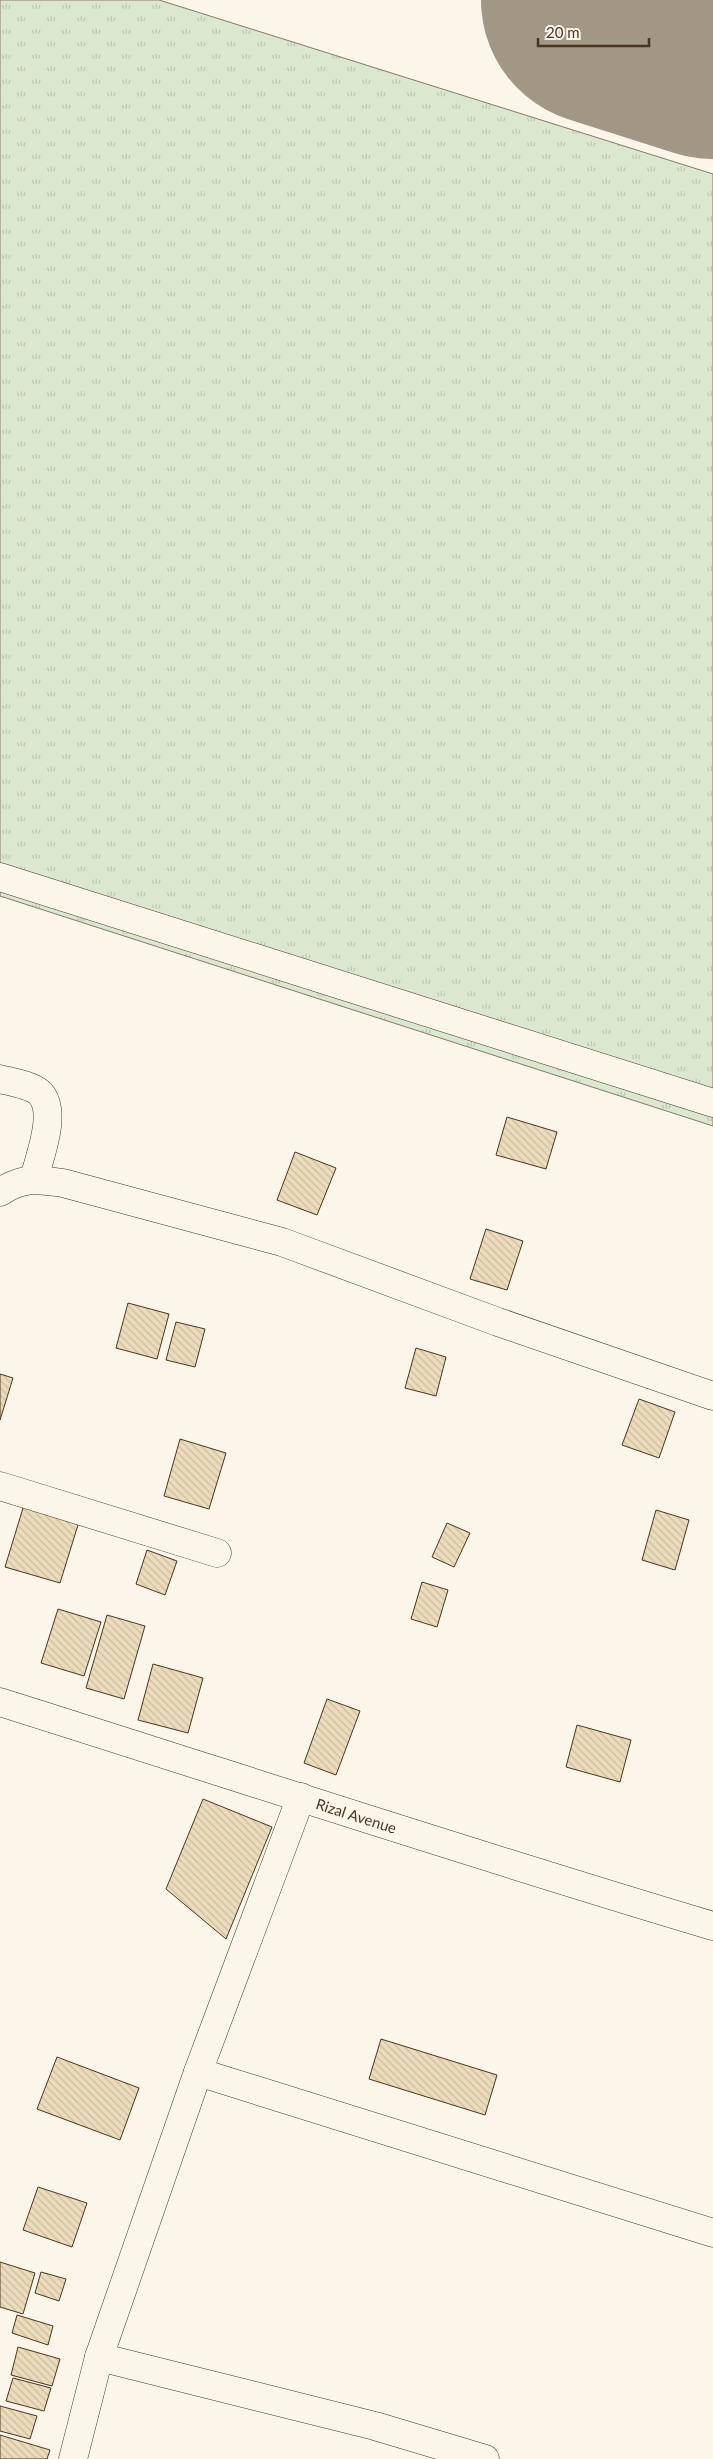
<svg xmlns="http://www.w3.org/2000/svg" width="713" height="2459" viewBox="0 0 713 2459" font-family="Lato,sans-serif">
  <defs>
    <pattern id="grass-tufts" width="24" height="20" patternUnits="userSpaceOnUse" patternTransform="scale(1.25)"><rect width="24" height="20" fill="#dce7d0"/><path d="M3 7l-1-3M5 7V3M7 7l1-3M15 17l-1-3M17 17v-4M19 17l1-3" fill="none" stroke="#bec7b2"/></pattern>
    <pattern id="building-back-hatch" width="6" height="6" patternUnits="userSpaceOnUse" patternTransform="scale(1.25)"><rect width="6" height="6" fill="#ecdcbc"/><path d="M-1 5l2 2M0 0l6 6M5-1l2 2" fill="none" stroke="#ccbda1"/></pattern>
  </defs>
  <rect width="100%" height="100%" fill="#fbf6e9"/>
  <path fill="url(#grass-tufts)" stroke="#887966" d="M0 0H159L713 174V1126L0 896Z"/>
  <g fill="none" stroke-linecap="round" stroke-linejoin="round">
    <path stroke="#a29684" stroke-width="250" d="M606 0 713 34"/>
  </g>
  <path fill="url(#building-back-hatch)" stroke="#4a3520" d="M507 1117 557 1132 546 1169 496 1155Z
    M295 1152 336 1168 317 1215 277 1200Z
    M486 1229 523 1241 507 1290 470 1279Z
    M128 1303 169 1314 157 1359 116 1348Z
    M176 1322 205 1329 195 1367 166 1360Z
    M416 1348 446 1357 436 1396 405 1388Z
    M0 1374 13 1378 0 1420Z
    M639 1399 675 1412 659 1458 622 1445Z
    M180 1439 226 1453 209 1509 164 1496Z
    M27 1495 82 1512 60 1583 5 1567Z
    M656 1510 689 1520 675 1570 642 1560Z
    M447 1523 470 1533 454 1567 432 1557Z
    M147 1550 177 1561 165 1595 136 1584Z
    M422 1582 448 1590 437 1627 411 1619Z
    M58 1609 101 1622 84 1676 41 1663Z
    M107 1615 145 1626 124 1699 86 1688Z
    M153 1664 203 1678 188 1733 138 1720Z
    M327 1699 360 1711 336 1775 304 1763Z
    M577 1725 631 1740 620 1782 566 1767Z
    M203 1799 272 1827 226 1939 166 1889Z
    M381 2039 497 2075 485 2115 369 2079Z
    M57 2057 139 2088 120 2140 37 2109Z
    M38 2187 87 2203 72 2247 23 2230Z
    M0 2262 35 2273 23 2314 0 2307Z
    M41 2272 66 2279 59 2301 35 2293Z
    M17 2315 53 2326 48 2345 12 2333Z
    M18 2347 60 2359 52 2386 11 2375Z
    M13 2378 51 2388 44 2411 6 2401Z
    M0 2406 37 2416 30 2439 0 2431Z
    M0 2435 50 2450 47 2459H0Z"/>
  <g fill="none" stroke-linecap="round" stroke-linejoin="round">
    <g stroke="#4a3520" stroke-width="29">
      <g id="minor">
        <path d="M0 877 713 1103"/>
        <path d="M0 1079C12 1082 31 1085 40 1093 58 1112 39 1158 34 1179"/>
        <path d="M0 1192C23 1177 37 1179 63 1183L282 1242 498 1322 713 1396"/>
        <path d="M0 1486 217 1553"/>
        <path id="s1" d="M0 1702C238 1777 474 1855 713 1926"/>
        <path d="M198 2072 713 2233"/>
        <path d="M99 2357 375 2426 485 2459"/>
        <path d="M73 2459 99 2357 198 2072 301 1797"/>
      </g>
    </g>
    <use href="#minor" stroke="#fbf6e9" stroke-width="28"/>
  </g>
  <g text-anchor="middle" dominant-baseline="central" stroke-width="4" stroke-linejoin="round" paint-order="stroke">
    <g font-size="15" fill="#4a3520" stroke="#fbf6e9">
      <text stroke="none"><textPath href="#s1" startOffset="374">Rizal Avenue</textPath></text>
    </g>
  </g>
  <path d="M538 38v8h111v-8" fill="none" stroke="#4a3520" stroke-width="2.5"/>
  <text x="546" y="38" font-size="15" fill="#4a3520" stroke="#fbf6e9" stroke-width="4" paint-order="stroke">20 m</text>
</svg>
